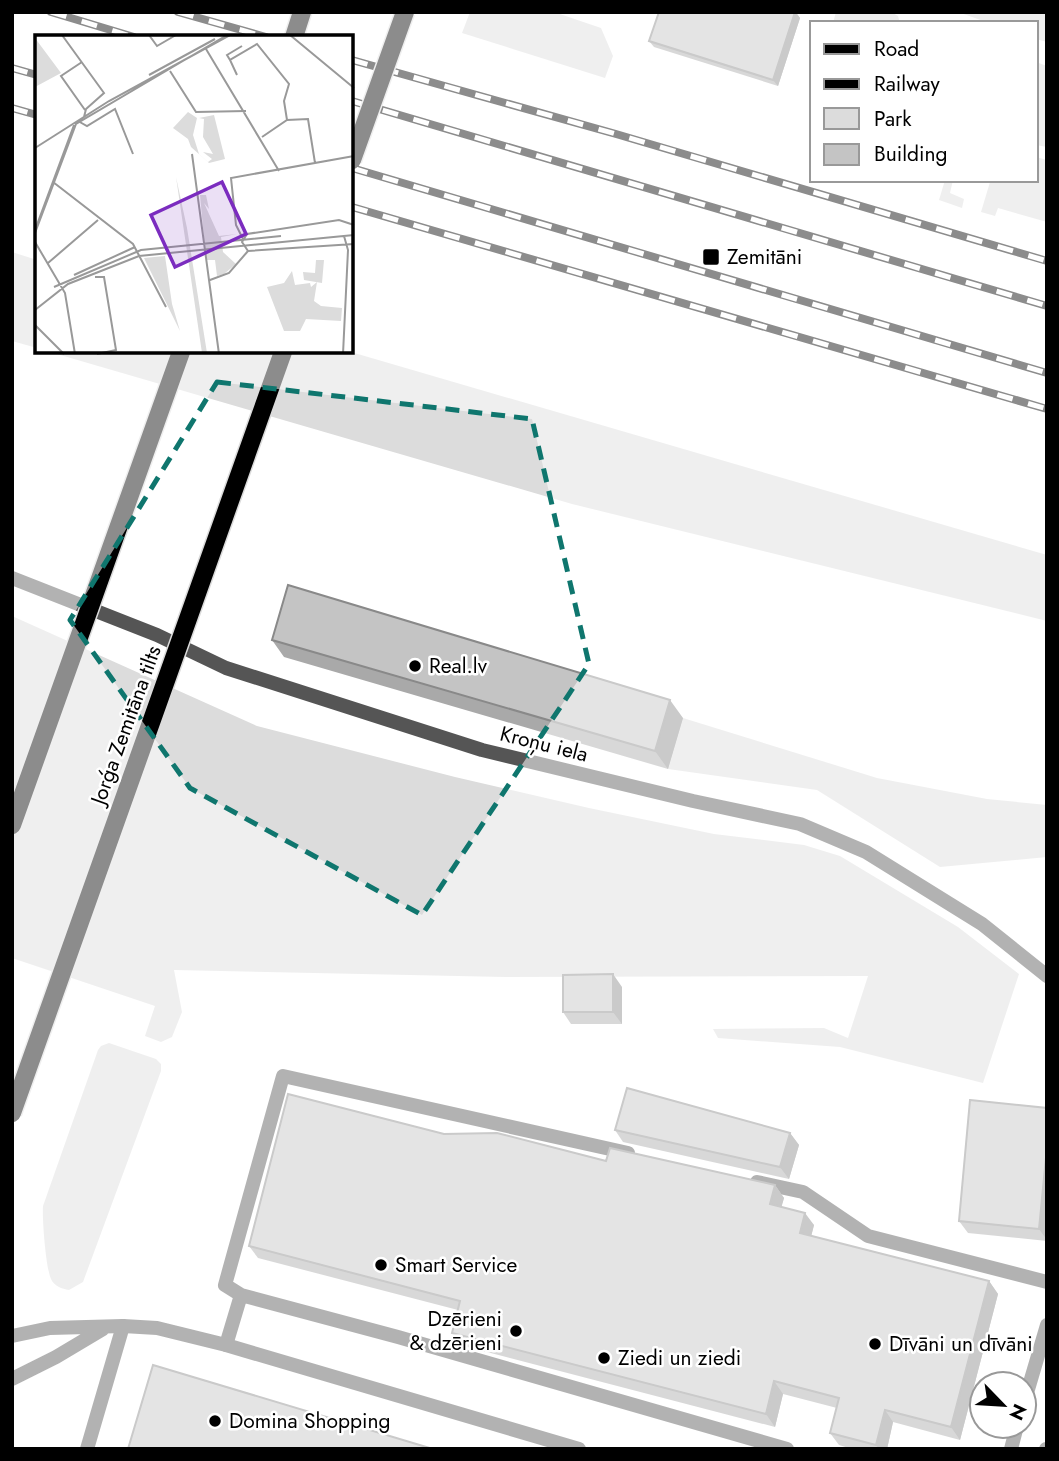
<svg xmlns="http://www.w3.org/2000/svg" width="1059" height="1461" viewBox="0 0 1059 1461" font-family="Jost,sans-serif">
  <rect width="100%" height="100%" fill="#fff"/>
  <path fill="#dcdcdc" d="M470 12H554L601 28 613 56 605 78 462 33Z
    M836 12H891L898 16 900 23H833Z
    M958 12H1047V42L1036 39V23H989Z
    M1036 62 1047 66V147L1036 145Z
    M1036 157 1047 160V222L998 208 995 216 981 212 990 182 984 180H1036Z
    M945 180H953L950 193 964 199 962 208 939 200Z
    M12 252 37 260V348L12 341Z
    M50 352H351L1047 555V621L572 504Z
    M12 616 257 726 455 777 589 808 714 834 804 845 840 856 958 927 1019 974 983 1083 840 1047 718 1038 713 1029 824 1028 848 1038 868 976 505 977 174 970 182 1012 172 1037 161 1042 145 1036 155 1006 12 958Z
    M683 718 877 778 987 799 1047 805V857L940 867 817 790 668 769Z
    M109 1043 156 1059 161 1064V1071L83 1282 69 1290C62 1289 54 1286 51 1279 46 1268 42 1219 43 1206L98 1050 101 1046Z"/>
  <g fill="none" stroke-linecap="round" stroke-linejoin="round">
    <g stroke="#dbdbdb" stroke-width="21">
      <path id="primary" d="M294 37 302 12"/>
    </g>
    <path stroke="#555" stroke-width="14" d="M757 1182 803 1192 868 1236 1047 1282
      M241 1295 225 1285 283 1076 628 1153
      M226 1345 241 1295 398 1337 787 1449
      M1024 1403 1047 1325
      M87 1449 123 1326
      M1011 1449 1017 1426
      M1046 1449H1047"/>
    <path stroke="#555" stroke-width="14" d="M12 578 157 635 226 668 482 750 693 801 800 824 866 852 982 924 1047 976
      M12 1336 50 1328 123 1326 157 1328 226 1345 579 1449
      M12 1379 56 1357 103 1329"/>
    <use href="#primary" stroke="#000" stroke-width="18"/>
    <g stroke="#000" stroke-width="8">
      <path id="rail" d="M51 12 134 37
        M178 12 266 37
        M352 60 616 134 1047 261
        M12 68 37 75
        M352 101 1047 306
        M12 108 37 115
        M352 168 1047 373
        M352 207 1047 409"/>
    </g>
    <use href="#rail" stroke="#fff" stroke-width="5" stroke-dasharray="16" stroke-linecap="butt"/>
    <g stroke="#dbdbdb" stroke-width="21" stroke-linecap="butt">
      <path id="primary-bridge" d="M352 160 405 12
        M12 825 181 352
        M12 1113 283 352"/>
    </g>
    <use href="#primary-bridge" stroke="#000" stroke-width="18"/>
  </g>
  <path fill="#a9a9a9" d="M659 12H796L800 18 778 86 654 47 649 41Z
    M272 640 683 718 668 769 284 657Z
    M622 987V1024H571L563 1012Z
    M1047 1108V1241L968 1233 959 1221Z
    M615 1130 790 1133 799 1145 789 1179 623 1142Z
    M444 1134 606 1161 775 1185 784 1198 781 1207 814 1225 811 1236 989 1281 998 1294 960 1440 893 1422 887 1449H852L839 1445 830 1433 837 1408 783 1394 775 1427 460 1345 452 1333 458 1310 258 1258 249 1246Z"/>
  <path fill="#898989" d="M795 12 800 18 778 86 773 80Z
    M670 700 683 718 668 769 655 751Z
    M613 974 622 987V1024L613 1012Z
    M790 1133 799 1145 789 1179 780 1167Z
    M1047 1147V1240L1039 1229Z
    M775 1185 784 1198 779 1216 770 1204Z
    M805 1213 814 1225 809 1245 800 1233Z
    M989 1281 998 1294 960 1440 951 1427Z
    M774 1381 783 1394 775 1427 766 1414Z
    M885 1410 893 1422 887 1449H879L876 1445Z"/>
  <path fill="#c4c4c4" stroke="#898989" stroke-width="2" d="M659 12H795L773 80 649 41Z
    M288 585 670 700 655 751 272 640Z
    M613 974V1012H563V975Z
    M627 1088 790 1133 780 1167 615 1130Z
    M288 1094 444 1134 497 1133 606 1161 610 1148 775 1185 770 1204 805 1213 800 1233 989 1281 951 1427 885 1410 876 1445 830 1433 839 1398 774 1381 766 1414 452 1333 460 1301 249 1246Z
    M970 1100 1047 1108V1147L1039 1229 959 1221Z
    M153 1365 433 1449H128Z"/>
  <path d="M0 0H1059V1461H0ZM217 382 532 419 589 664 422 915 190 788 70 620Z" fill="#fff" fill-opacity=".55" fill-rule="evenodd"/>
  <path fill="none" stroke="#0f766e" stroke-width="5" stroke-dasharray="14 9" stroke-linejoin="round" d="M217 382 532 419 589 664 422 915 190 788 70 620Z"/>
  <g fill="#000" stroke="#fff" stroke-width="2.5">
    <rect x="702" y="248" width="18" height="18" rx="3.5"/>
    <circle cx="415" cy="666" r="7"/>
    <circle cx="381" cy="1265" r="7"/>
    <circle cx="516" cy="1331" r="7"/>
    <circle cx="875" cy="1344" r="7"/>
    <circle cx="604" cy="1358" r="7"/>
    <circle cx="215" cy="1421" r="7"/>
  </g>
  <g text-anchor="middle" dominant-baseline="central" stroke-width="5" stroke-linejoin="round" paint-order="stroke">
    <g font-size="21" fill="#000" stroke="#fff" text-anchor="start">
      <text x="727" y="257">Zemitāni</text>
      <text x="429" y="666">Real.lv</text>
      <text x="395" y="1265">Smart Service</text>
      <text x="502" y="1319" text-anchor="end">Dzērieni<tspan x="502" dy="24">&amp; dzērieni</tspan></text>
      <text x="889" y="1344">Dīvāni un dīvāni</text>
      <text x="618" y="1358">Ziedi un ziedi</text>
      <text x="229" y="1421">Domina Shopping</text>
    </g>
    <g font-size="21" fill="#000" stroke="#fff">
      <text transform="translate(126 725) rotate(-70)">Jorģa Zemitāna tilts</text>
      <text transform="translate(544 744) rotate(14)">Kroņu iela</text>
    </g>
  </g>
  <g transform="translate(35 35)">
    <rect width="318" height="318" fill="#fff"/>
    <path d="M0 3 26 38 0 52ZM153 77 162 83 158 100 164 119 173 127 177 124 168 117 178 119 168 102 169 84 164 83 179 80 190 124 174 128 156 112 153 104 138 93ZM141 142 152 193 172 318H167ZM165 160H171L174 174 169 168 184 201 202 199 186 202 188 217 201 229 189 239 182 241 180 225H171ZM130 221 137 269 145 296 109 223ZM281 225H289L287 248 269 245 268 237 280 238ZM257 236 260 250 275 248 276 252 282 247 279 266 286 271 307 273 306 286 271 284 265 296H249L232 252 249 248Z" fill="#dcdcdc"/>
    <path fill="none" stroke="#999" stroke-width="2" d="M27 0 69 58 51 74 49 82M114 0 122 11 141 0M255 0 319 53M171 14 244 136M195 25 192 20 207 11M47 27 26 41 50 75M135 36 161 77 211 76M114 40 180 4M202 40 195 25 222 9 254 49 249 66 252 85M43 86 52 91 80 74 98 119M227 102 252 85 273 84 280 128M0 113 74 66 195 0M157 119 184 319M18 147 98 209 131 272M0 195 39 90M0 198 41 89 192 0M208 204 201 190 196 143 319 121M0 207 30 258 40 319M213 216 207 207 212 199 304 185 319 190M213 216 319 209M13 228 63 185M39 240 100 212M60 242H69L81 315 62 319M175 245 194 238 213 216M19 252 106 215 246 201M0 275 33 249 104 221 319 200M0 290 29 319M308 319 313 215 309 201"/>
    <path fill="#7b2cbf" fill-opacity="0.15" stroke="#7b2cbf" stroke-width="3.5" d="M187 147 211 199 140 232 116 180Z"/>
    <rect width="318" height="318" fill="none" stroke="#000" stroke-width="3.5"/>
  </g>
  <rect width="1059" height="1461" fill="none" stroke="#000000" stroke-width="28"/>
  <rect x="810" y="21" width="228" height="161" fill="#ffffff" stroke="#999999" stroke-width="2"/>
  <rect x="824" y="44" width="35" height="10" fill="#000000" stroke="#999999" stroke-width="2"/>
  <text x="874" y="56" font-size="21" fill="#000000">Road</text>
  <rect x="824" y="79" width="35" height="10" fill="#000000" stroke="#999999" stroke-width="2"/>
  <text x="874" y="91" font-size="21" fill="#000000">Railway</text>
  <rect x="824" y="108" width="35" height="21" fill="#dcdcdc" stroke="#999999" stroke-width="2"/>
  <text x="874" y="126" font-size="21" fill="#000000">Park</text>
  <rect x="824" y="144" width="35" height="21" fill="#c4c4c4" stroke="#999999" stroke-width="2"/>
  <text x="874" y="161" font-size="21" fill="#000000">Building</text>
  <g transform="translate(1003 1405) rotate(115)"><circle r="33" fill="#ffffff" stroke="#999999" stroke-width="2"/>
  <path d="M0-5L12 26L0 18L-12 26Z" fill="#000000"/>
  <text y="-10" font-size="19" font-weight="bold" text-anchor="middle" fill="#000000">N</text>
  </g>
</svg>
